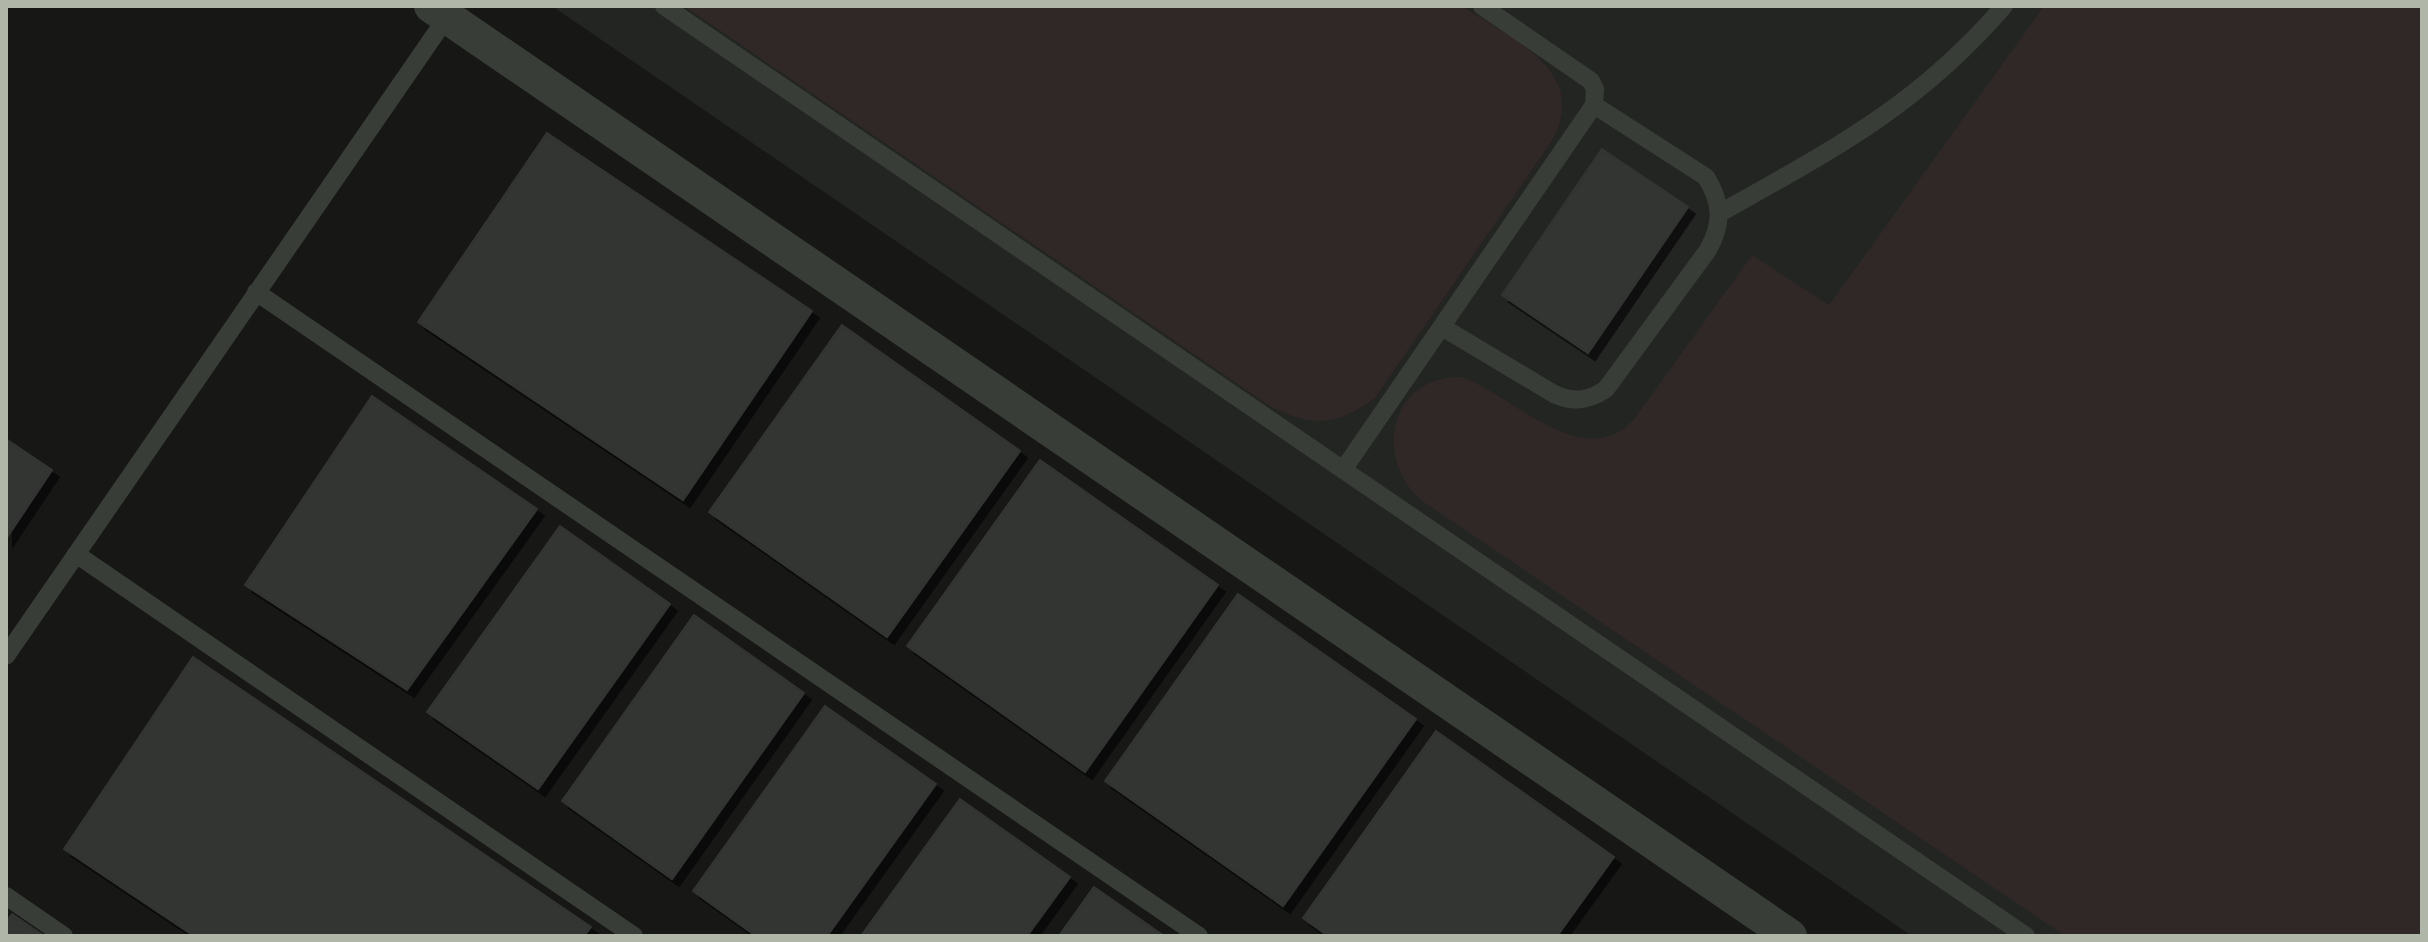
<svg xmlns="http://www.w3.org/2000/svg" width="2428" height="942" viewBox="0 0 2428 942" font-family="Lato,sans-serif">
  <defs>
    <filter id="shadow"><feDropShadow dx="7" dy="7" stdDeviation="0" flood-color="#0009"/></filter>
  </defs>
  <rect width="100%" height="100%" fill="#171816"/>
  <path fill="#232522" d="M552 6H2422V936H1912Z"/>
  <path fill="#302727" d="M684 6H1462C1511 39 1592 71 1551 142L1375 398C1337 426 1312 428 1270 406Z
    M2044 6H2422V936H2065L1422 501C1372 458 1390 375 1462 377 1515 397 1586 475 1635 418L1752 255 1829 305Z"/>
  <path fill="#323431" stroke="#313431" stroke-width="2" filter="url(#shadow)" d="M547 133 812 311 683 500 418 322Z
    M1602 149 1688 207 1588 353 1502 295Z
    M842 325 1020 451 887 637 709 512Z
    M372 396 537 509 407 690 245 585Z
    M6 439 52 470 6 539Z
    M1040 460 1218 585 1085 772 907 646Z
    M560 526 670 604 538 789 427 712Z
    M1238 594 1416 719 1283 906 1105 781Z
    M694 615 804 693 672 879 562 801Z
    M193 657 591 927 584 936H194L64 849Z
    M825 706 936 784 827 936H756L693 891Z
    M1436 731 1614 857 1557 936H1328L1303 918Z
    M960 799 1070 877 1027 936H861Z
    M1094 887 1164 936H1059Z
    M12 914 44 936H6V922Z"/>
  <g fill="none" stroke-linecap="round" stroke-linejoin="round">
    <path stroke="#393d38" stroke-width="18" d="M664 6 2026 936
      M1720 213C1832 150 1918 106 2004 6
      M256 292 1199 936
      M1442 327 1554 394C1573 403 1589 401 1606 389L1708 250C1723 223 1722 203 1706 177L1594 105
      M1343 470 1594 105 1595 89 1591 81 1482 6
      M76 554 634 936
      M6 656 447 17
      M6 896 64 936"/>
    <path stroke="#393d38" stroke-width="34" d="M431 6 1790 936"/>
  </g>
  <rect width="2428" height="942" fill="none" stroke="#b0b7a9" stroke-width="16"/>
</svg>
